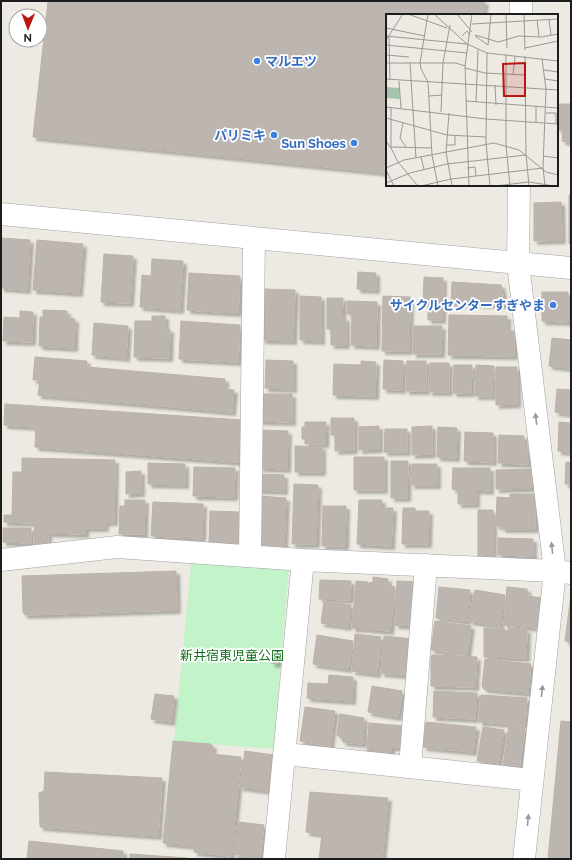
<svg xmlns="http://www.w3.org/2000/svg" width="572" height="860" viewBox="0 0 572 860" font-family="Raleway,'Noto Sans JP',sans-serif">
  <defs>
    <filter id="shadow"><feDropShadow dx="3.5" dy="3.5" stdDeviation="1" flood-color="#0004"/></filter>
  </defs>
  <rect width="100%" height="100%" fill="#edeae3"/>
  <path fill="#c3f4c9" d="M191 563 289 569 273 749 174 741Z"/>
  <path fill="#bdb6b0" stroke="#bdb1a7" filter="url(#shadow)" d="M48 1H485L483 15H387V173L33 137Z
    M558 104H571V142L562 141 563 130H558Z
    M569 195H571V244H569Z
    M561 202 562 240 534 241V203Z
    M1 238 30 240 27 290 1 288Z
    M37 240 83 244 79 293 33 290Z
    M104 254 133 256 130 303 101 302Z
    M152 259 183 261 180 310 140 307 142 275 151 276Z
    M358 272 376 273V290L357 289Z
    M189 273 240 276 238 313 187 310Z
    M424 277 443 278 442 320H428V303H423Z
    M452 282 501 285 505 305 451 303Z
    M263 289 295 290 293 341 262 340Z
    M542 292H568V322L542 321Z
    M300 296 321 297V341L300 340Z
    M383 296 410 297 409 351H382Z
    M327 298H343L342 318H346V345H331V329H327Z
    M347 301 377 302 376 346 351 345 352 314H347Z
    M43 310 67 311V318L75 319 74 348 39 346 40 317H43Z
    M20 311 33 312 32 342 3 341 4 317 20 318Z
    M449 315 507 316V331H514V356L448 355Z
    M152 316H165V329H170L169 358 134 357 135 321H152Z
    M181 321 240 325 238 362 179 359Z
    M94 323 128 326 126 358 92 355Z
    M413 326H442L441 354H413Z
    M552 338 571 340V368L549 366Z
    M35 357 87 361V367L225 379V389L234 390 232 412 38 395 40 380H33Z
    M266 360 293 361V389L265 388Z
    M384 360 403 361 402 390 383 389Z
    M361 361 376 362 375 396 333 395 334 364 361 365Z
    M407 361H426V391H406Z
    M430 363H449V392H429Z
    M454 365H472L471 393H453Z
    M476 365 494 366 493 396H475Z
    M496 367H517V404L496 405Z
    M557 389 571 390V414L555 412Z
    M260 394H292V422L259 421Z
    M5 404 242 420 239 462 35 447 36 427 4 425Z
    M331 418H354V450L335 451V435H331Z
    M305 422H326L325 444H305V439H302V427H305Z
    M559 422 571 423V452L558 451Z
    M379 426V449L359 450V427Z
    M432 426V454L412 455V427Z
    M438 427 457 428 456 458 437 457Z
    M385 429H407V452H384Z
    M261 430 288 431 287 469 260 468Z
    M465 432 493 433V462L464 461Z
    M499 435 524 436V449H529L528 464 498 463Z
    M295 446 322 447V472H295Z
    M354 457H384V490H354Z
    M22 458 115 460 114 522H105V528H85V534L48 533V544H34L35 523 4 522V515H12L13 472H22Z
    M391 461H408L407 498H391Z
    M566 462 571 463V484H565Z
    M148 463 185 464V485L148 484Z
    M412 464H437V485H411Z
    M194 467 235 468 234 497 193 496Z
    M453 468H490V491L476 490V504H458V490L452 489Z
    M531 469V488L496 489V470Z
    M141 471V493L126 494V472Z
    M258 474 284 475V491L258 490Z
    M294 484 318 485 316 544H292Z
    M510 494H535V529H502V526H496L497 497 510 498Z
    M259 496 286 498 284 546 258 545Z
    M125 500H145L144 534H119L120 506H125Z
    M359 500H382L381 508H393L391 546 357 544Z
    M153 502 203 504 202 538 151 536Z
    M323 506H346L345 546H322Z
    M403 508H415V511H429L428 544H402Z
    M478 510H493V558H478Z
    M210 511 239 512 238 543 209 542Z
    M3 528H31V543L3 542Z
    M498 538 533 539V556L498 555Z
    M176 571 177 610 25 615 23 612 22 576Z
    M373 577 388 579V586L395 587 390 631 366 629 369 583 373 582Z
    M320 580 351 581 350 600 319 599Z
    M356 581 368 582 365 629 352 628Z
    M397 581 420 582 418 626 395 625Z
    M439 587 470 590 467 621 436 618Z
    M507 587 527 589 528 596 542 598 538 628 504 625Z
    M475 590 505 595 500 626 469 621Z
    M571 595V642L565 641Z
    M324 601 351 605 348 627 321 623Z
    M435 621 471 626 467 655 431 650Z
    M484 628H503L506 631 511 628 527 630 526 658 484 657Z
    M355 634 381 637 377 674 352 671Z
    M317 635 353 641 348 669 313 664Z
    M384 636 413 639 414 676 381 673Z
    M273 652 279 653 277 664 271 663Z
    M433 655 477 657 475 687 431 686V656Z
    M485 659 531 664 528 693 484 689 482 686Z
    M329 675 353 677 352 701 307 698 308 683 328 684Z
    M372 686 402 691 398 717 368 712Z
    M434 691 477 693 475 719 433 717Z
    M155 694 174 696 171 722 151 719Z
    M481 695 527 698 525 725 479 722Z
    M305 707 335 711 330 746 300 741Z
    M340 714 364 718 363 744 343 742 342 738 337 735Z
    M561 721 571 722V859H548Z
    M426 722 476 727 473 752 423 747Z
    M369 723 404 726 403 747H392L390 753 367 751Z
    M509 725 525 728 519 768 503 766Z
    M483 727 504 730 498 764 477 761Z
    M173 741 210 744 213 746 212 754 241 757 231 856 194 852V846L163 843Z
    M245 751 273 755 268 791 240 787Z
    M45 772 162 778 158 836 40 827 39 793 44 791Z
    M310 792 388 798 382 859H319L322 834 306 832Z
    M238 822 264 825 260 858 234 854Z
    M29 841 123 851V859H27Z
    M130 854 187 858V859H130Z"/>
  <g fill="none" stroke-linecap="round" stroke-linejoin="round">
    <g stroke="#a1a1a1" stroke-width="23">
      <path id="minor" d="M521 15V1
        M519 185 518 264 555 571 524 859
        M1 214 571 268
        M250 556 254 238
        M1 560 117 547 303 560 555 571 571 573
        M285 754 532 780
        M410 767 426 565
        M274 859 303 560"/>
    </g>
    <use href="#minor" stroke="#fff" stroke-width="22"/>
  </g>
  <defs><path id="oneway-solid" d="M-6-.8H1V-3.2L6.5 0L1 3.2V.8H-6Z"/></defs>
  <g fill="#999">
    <use href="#oneway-solid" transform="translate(536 419) rotate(-97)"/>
    <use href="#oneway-solid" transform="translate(552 548) rotate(-97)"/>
    <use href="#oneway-solid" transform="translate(542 691) rotate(-84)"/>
    <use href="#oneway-solid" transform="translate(528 820) rotate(-84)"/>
  </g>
  <g fill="#3f7fe0" stroke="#fff" stroke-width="1.5">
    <circle cx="257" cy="61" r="4"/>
    <circle cx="274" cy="135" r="4"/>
    <circle cx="354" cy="143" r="4"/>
    <circle cx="553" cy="305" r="4"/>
  </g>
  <g text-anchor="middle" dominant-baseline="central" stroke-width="3.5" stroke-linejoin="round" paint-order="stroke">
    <g font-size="13" font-weight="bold" fill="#366cbe" stroke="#fff" text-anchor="end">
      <text x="265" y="61" text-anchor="start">マルエツ</text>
      <text x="266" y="135">パリミキ</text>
      <text x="346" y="143">Sun Shoes</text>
      <text x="545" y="305">サイクルセンターすぎやま</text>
    </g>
    <g font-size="13" fill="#15701f" stroke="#fff">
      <text x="232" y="655">新井宿東児童公園</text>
    </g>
  </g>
  <g transform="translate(386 14)">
    <rect width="172" height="172" fill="#edeae3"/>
    <path d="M0 73 13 74 14 85 0 84Z" fill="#a6c4ac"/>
    <path fill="none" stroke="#9a9894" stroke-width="1" d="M22 0 61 14M42 0 34 49 35 55 42 68 46 141 52 172M48 0 81 30 101 39 172 47M71 0 86 18M120 0 121 34M138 0 139 36M151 6 153 22M163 6 165 21M86 10 172 5M0 14 39 22M89 21 112 28 133 22 155 23 172 20M0 22 81 30M76 22 81 17 84 21M89 22 102 31 105 0M3 23 4 66M0 26 17 0M0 31 81 39M139 34 172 27M101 39 100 129 104 172M120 40V131L124 172M0 41 23 43M139 42 140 140 143 172M156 45 160 75 157 153 159 172M0 49H70L79 52M24 49 30 144M79 54 99 59 139 61M158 56 172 58M127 61 129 43M0 65 172 76M159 65 172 67M13 67 15 94M109 71 110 91M43 82 56 81M80 87 172 94M90 88 92 36M0 93 100 105 172 110M5 93V134L12 148 32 172M55 98 57 49 64 11M63 99 60 138 66 172M160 99H170V110M0 104 61 121 100 123M17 109 14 124 20 133M150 109V93M0 127 4 133 46 134M60 131H69V121M157 142 172 144M35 143 38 155M0 154 18 146 108 129 133 136 160 158 172 161M81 154 89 153 90 162M0 156 8 172M0 169 24 159 61 150 140 141M35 172 65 165 157 154M83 172 79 52 86 0M109 172 143 168 168 172"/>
    <path fill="#b81711" fill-opacity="0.15" stroke="#b81711" stroke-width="2" d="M139 49V82H118L117 50Z"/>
    <rect width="172" height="172" fill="none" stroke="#1d1d1d" stroke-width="2"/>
  </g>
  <rect width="572" height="860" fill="none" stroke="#1d1d1d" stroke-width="4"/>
  <g transform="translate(28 28) rotate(181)"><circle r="19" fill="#ffffff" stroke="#a5a5a5"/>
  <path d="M0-3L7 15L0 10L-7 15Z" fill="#b81711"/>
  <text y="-6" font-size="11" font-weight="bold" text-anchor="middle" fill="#1d1d1d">N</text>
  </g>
</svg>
